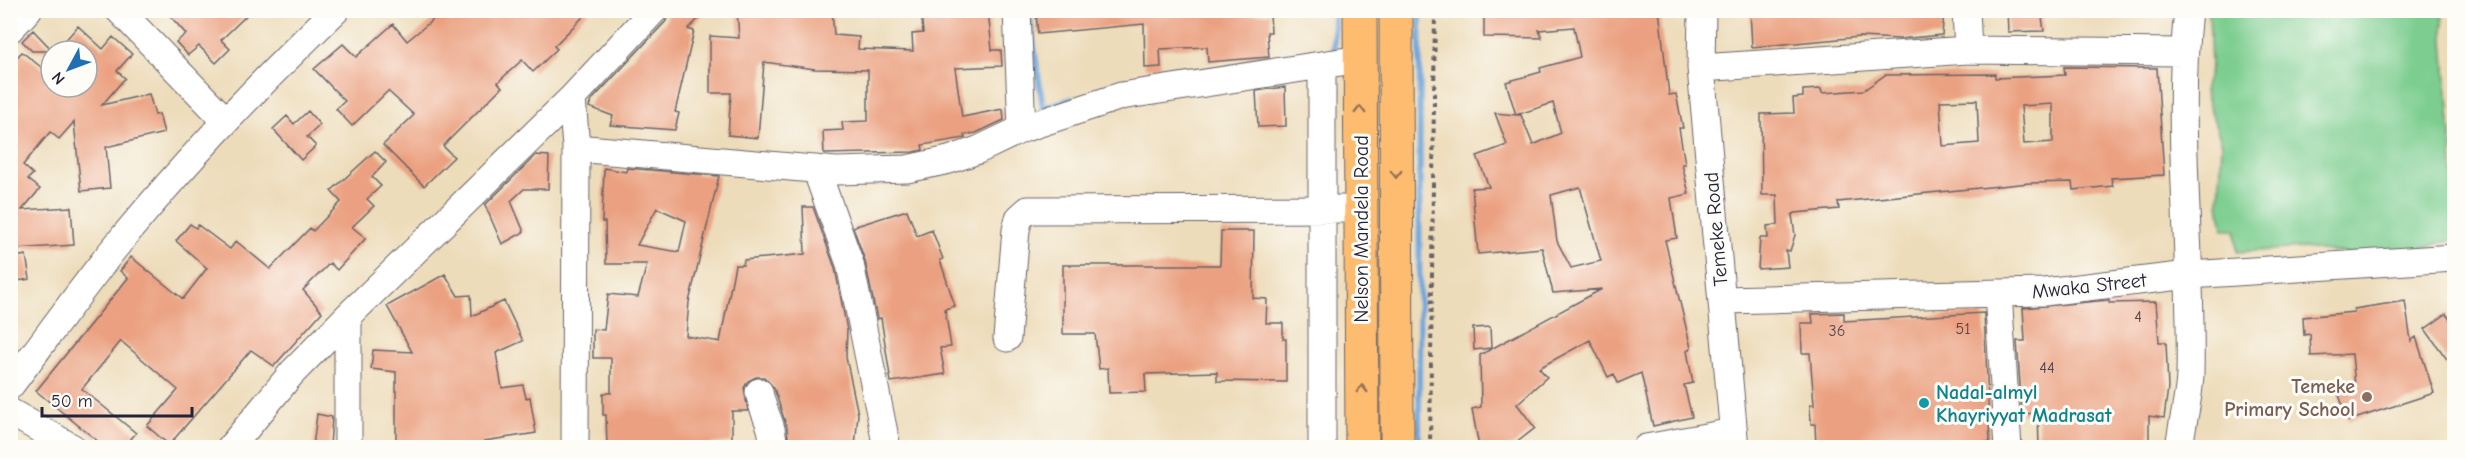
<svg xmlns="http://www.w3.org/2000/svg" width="2465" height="458" viewBox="0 0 2465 458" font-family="'Comic Neue',sans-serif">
  <rect width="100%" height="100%" fill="#fdfcf7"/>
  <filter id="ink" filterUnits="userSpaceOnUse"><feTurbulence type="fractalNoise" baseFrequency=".0167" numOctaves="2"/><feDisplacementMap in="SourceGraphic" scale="12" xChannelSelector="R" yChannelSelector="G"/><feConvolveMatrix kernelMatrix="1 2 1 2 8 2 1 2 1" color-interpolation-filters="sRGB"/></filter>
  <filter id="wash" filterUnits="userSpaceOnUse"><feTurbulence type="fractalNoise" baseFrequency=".008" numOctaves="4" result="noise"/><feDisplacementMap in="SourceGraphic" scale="24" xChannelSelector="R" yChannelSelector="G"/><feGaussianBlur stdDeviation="1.35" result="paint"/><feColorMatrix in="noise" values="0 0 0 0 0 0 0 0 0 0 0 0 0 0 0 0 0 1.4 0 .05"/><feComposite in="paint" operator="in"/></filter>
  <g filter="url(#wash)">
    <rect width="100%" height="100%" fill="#eddcba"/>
    <path fill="#7bcd8f" stroke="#4e7865" stroke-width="1.5" d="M2209 11H2442L2454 181V239L2409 252 2368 256 2304 248 2237 252 2235 229H2223L2219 203 2222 144 2204 91 2211 66Z"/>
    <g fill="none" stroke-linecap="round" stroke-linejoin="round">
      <path stroke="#6ba4da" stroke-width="6" d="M1030 20 1043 108 1072 99
        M1334 58V10
        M1133 81 1155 75 1182 74
        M1419 448 1420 10"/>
    </g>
    <g id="blocks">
      <path fill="#eba181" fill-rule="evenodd" d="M165 10H252L221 40 230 49 216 63 199 46 188 55 176 42 186 34Z
        M428 10H590L554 46 557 49 533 72 522 60 498 82 502 87 443 146 454 157 424 186 383 145 414 115 388 91 352 126 336 109 345 101 314 69 343 44 356 57 393 24 407 41 435 18Z
        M669 10H708L688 29 694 31 675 112 679 113 675 130 610 125 613 116 589 107 591 101 666 21Z
        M737 10H832L834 35 859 37 858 49 913 51 912 34 923 33 921 10H988L992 50H1001L1002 66 955 68 962 117 1003 109 1004 120 976 133 964 135 965 138 922 145 923 150 913 152 824 154 823 131 843 130 842 122 868 121V70L815 69 764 62 758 138 728 135 731 93H710V36L739 38Z
        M1063 10H1248V14H1270L1271 32H1267L1269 57 1208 62 1207 47 1160 49 1161 67 1145 68 1144 24 1038 34 1036 14Z
        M1484 10H1659L1669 95 1676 94 1683 128H1679L1685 164H1682L1689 194 1671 198 1677 238 1665 240 1691 348 1687 351 1693 383 1684 385 1692 417 1653 426 1641 373 1618 383 1614 374 1608 377 1590 340 1539 368 1547 377 1517 404 1535 428 1511 447H1479L1472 409 1481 407 1480 355 1602 289 1553 293 1542 248 1478 254 1472 188 1489 187 1477 156 1507 145 1495 113 1516 115 1506 82 1541 72 1540 68 1580 57 1574 27 1539 30 1542 38 1484 37ZM1553 103 1561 133 1533 145 1521 115H1516ZM1580 187 1601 261 1571 268 1557 241 1551 195Z
        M1750 10H1940L1944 12 1942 35 1899 39 1860 37 1752 47Z
        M2007 10H2041L2044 31 2008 32Z
        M78 26 103 49 113 37 132 54 117 71 125 78 102 105 149 94 155 115 159 114 164 133 106 147 110 188 81 191 74 122 59 139 50 132 23 165 33 174 28 179 40 189 22 210 71 207 74 245 15 249 12 223 10 224V64L22 52 51 75V87H87V51H56Z
        M33 30 53 51H32L22 41Z
        M2064 67 2157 68 2164 175 2111 178 2113 186 2073 190 2072 182 2030 183 1838 202 1839 209 1795 213 1792 215 1795 235 1790 251H1786L1788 267 1758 269 1760 238H1768L1767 226 1778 225 1777 195H1762L1761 114 1794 113 1793 98 1803 97V90L1821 89 1822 93 1864 90 1885 75 1995 74V78L2065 75ZM1977 100 1979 143 1943 146 1940 101ZM2053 104V142L2024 144 2021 106Z
        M1285 87 1286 126 1258 127 1256 91Z
        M308 111 320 125 307 137 316 146 301 160 273 129 287 116 294 124Z
        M375 151 386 162 372 177 381 186 367 199 374 206 352 227 366 238 337 270 330 263 303 290 322 312 274 366 251 350 169 445 147 426 178 390 121 341 82 389 136 433 124 447H105L36 391 128 278 120 271 131 257 183 299 207 268 176 241 190 224 196 228 198 225 230 249 236 241 270 269 310 228 313 231 341 202 331 191Z
        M536 155 549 156 548 189H524L511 201 524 232 502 244 485 205Z
        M604 168 626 172 627 168 719 176 689 302 686 336 720 342 735 265H743L744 260 805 254 803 207H813L835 268 847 330 846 357 858 414 855 447H789L787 428 774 388 764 377H756L748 381 744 388 748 411H732V442L689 447H607L606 415H603V393H611V358H593V329L604 330 608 294 638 297 647 264H606L605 222H602ZM657 208 686 221 679 252 637 245Z
        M907 210 917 236 932 230 943 259 940 260 955 306 945 309 951 347 940 348 945 374 891 382 881 318 877 319 865 261 853 227Z
        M1221 231H1254L1253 298 1267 299 1266 323H1283V339H1286V382L1217 381V372L1145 374 1146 392 1109 393 1108 368 1099 369 1095 334H1063V265H1220Z
        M26 255 30 279 10 282V258Z
        M445 274 458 296 471 295 472 316 504 301 523 341 496 353 502 388 523 385 526 398 530 397 536 433 484 441 485 447H396V372L371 369 373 350 412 352 387 306Z
        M2109 300V303L2156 302 2159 342H2166L2168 388 2164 418 2149 416V440L2138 441V447H2039L2038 413 2022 414 2017 341H2025L2023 308Z
        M2405 301 2411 341 2416 337 2434 393 2348 421 2338 392 2355 386 2352 354 2311 356 2310 334 2304 335 2303 317 2354 312V309Z
        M1844 313V321L1984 313 1990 442 1949 444 1950 447H1816L1815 424H1811L1810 405H1814L1810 353H1802L1801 323H1813L1812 314Z
        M2446 314 2454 325V369L2425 329Z
        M1490 327 1491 348 1474 350 1473 328Z
        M317 414 332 417 330 447H313Z"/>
    </g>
  </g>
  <g filter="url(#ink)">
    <use href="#blocks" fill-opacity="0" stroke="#696367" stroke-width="1.5"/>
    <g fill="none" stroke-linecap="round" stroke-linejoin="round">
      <g stroke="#696367" stroke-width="29">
        <path id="minor" d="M119 10 226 121
          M1017 10 1022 129
          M1702 10 1701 68 1735 448
          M1966 10 1968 50
          M10 29 28 10
          M1701 68 1968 50 2183 52
          M572 98 576 148 575 448
          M576 148 836 171 907 169 949 160 978 150 1022 129 1121 96 1360 59
          M816 169 850 264 887 448
          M1998 293 2008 448
          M1723 300 2044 292 2189 275 2454 258
          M1007 338 1016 230 1019 218 1028 210 1361 209
          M10 386C44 341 77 295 112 251 181 166 257 86 336 10
          M759 392C763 415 774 424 773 448
          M10 412 73 448
          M230 448 292 373 348 316 572 98 654 10
          M348 448V316
          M1322 448V65
          M1646 448 1733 432
          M2179 448C2182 424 2189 399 2190 375 2193 254 2175 132 2188 10"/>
      </g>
      <g stroke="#696367" stroke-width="35">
        <path id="major" d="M1360 10 1362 448
          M1396 10 1397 448"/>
      </g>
      <path stroke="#696367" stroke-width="4" stroke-dasharray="4.5 4.5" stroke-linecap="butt" d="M1430 448 1435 10"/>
      <use href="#minor" stroke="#fff" stroke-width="27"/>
      <use href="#major" stroke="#fdbc70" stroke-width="33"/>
    </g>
    <defs><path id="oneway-chevron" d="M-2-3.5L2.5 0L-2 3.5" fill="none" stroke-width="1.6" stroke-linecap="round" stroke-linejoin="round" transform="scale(1.5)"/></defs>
    <g stroke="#906f56">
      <use href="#oneway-chevron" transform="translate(1360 110) rotate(-90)"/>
      <use href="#oneway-chevron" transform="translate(1396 174) rotate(90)"/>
      <use href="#oneway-chevron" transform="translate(1362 389) rotate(-90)"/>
    </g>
  </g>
  <circle fill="#8d6e63" stroke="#fdfcf7" stroke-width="2" cx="2367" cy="397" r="6"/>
  <circle fill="#0f9aa8" stroke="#fdfcf7" stroke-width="2" cx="1924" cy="403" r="6"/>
  <g text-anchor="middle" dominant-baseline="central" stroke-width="6" stroke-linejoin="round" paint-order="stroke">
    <g font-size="16" fill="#54424c">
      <text x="2138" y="317">4</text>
      <text x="1963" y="329">51</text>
      <text x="1837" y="331">36</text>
      <text x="2047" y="368">44</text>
    </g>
    <g font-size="20" fill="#22223b" stroke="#fdfcf7">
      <text transform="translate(1361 229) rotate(-90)">Nelson Mandela Road</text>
      <text transform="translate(1716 229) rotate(-95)">Temeke Road</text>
      <text transform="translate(2089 286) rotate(-6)">Mwaka Street</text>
    </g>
    <g font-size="20" font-weight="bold" fill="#785e54" stroke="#fdfcf7" text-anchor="end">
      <text x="2355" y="386">Temeke<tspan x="2355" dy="23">Primary School</tspan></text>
    </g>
    <g font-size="20" font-weight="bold" fill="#0d838f" stroke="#fdfcf7" text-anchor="start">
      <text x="1936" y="392">Nadal-almyl<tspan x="1936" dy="23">Khayriyyat Madrasat</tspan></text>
    </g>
  </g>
  <rect width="2465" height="458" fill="none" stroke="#fdfcf7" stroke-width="36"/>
  <g transform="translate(69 69) rotate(229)"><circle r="28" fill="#fdfcf7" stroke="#a5a5ac" stroke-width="1.5"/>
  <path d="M0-4.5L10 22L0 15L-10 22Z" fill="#1f6fb2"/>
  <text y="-9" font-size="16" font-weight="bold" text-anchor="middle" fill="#22223b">N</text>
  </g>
  <path d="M42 407v9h150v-9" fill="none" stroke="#22223b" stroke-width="3"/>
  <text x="51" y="407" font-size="18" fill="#22223b" stroke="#fdfcf7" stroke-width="4.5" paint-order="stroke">50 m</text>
</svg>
